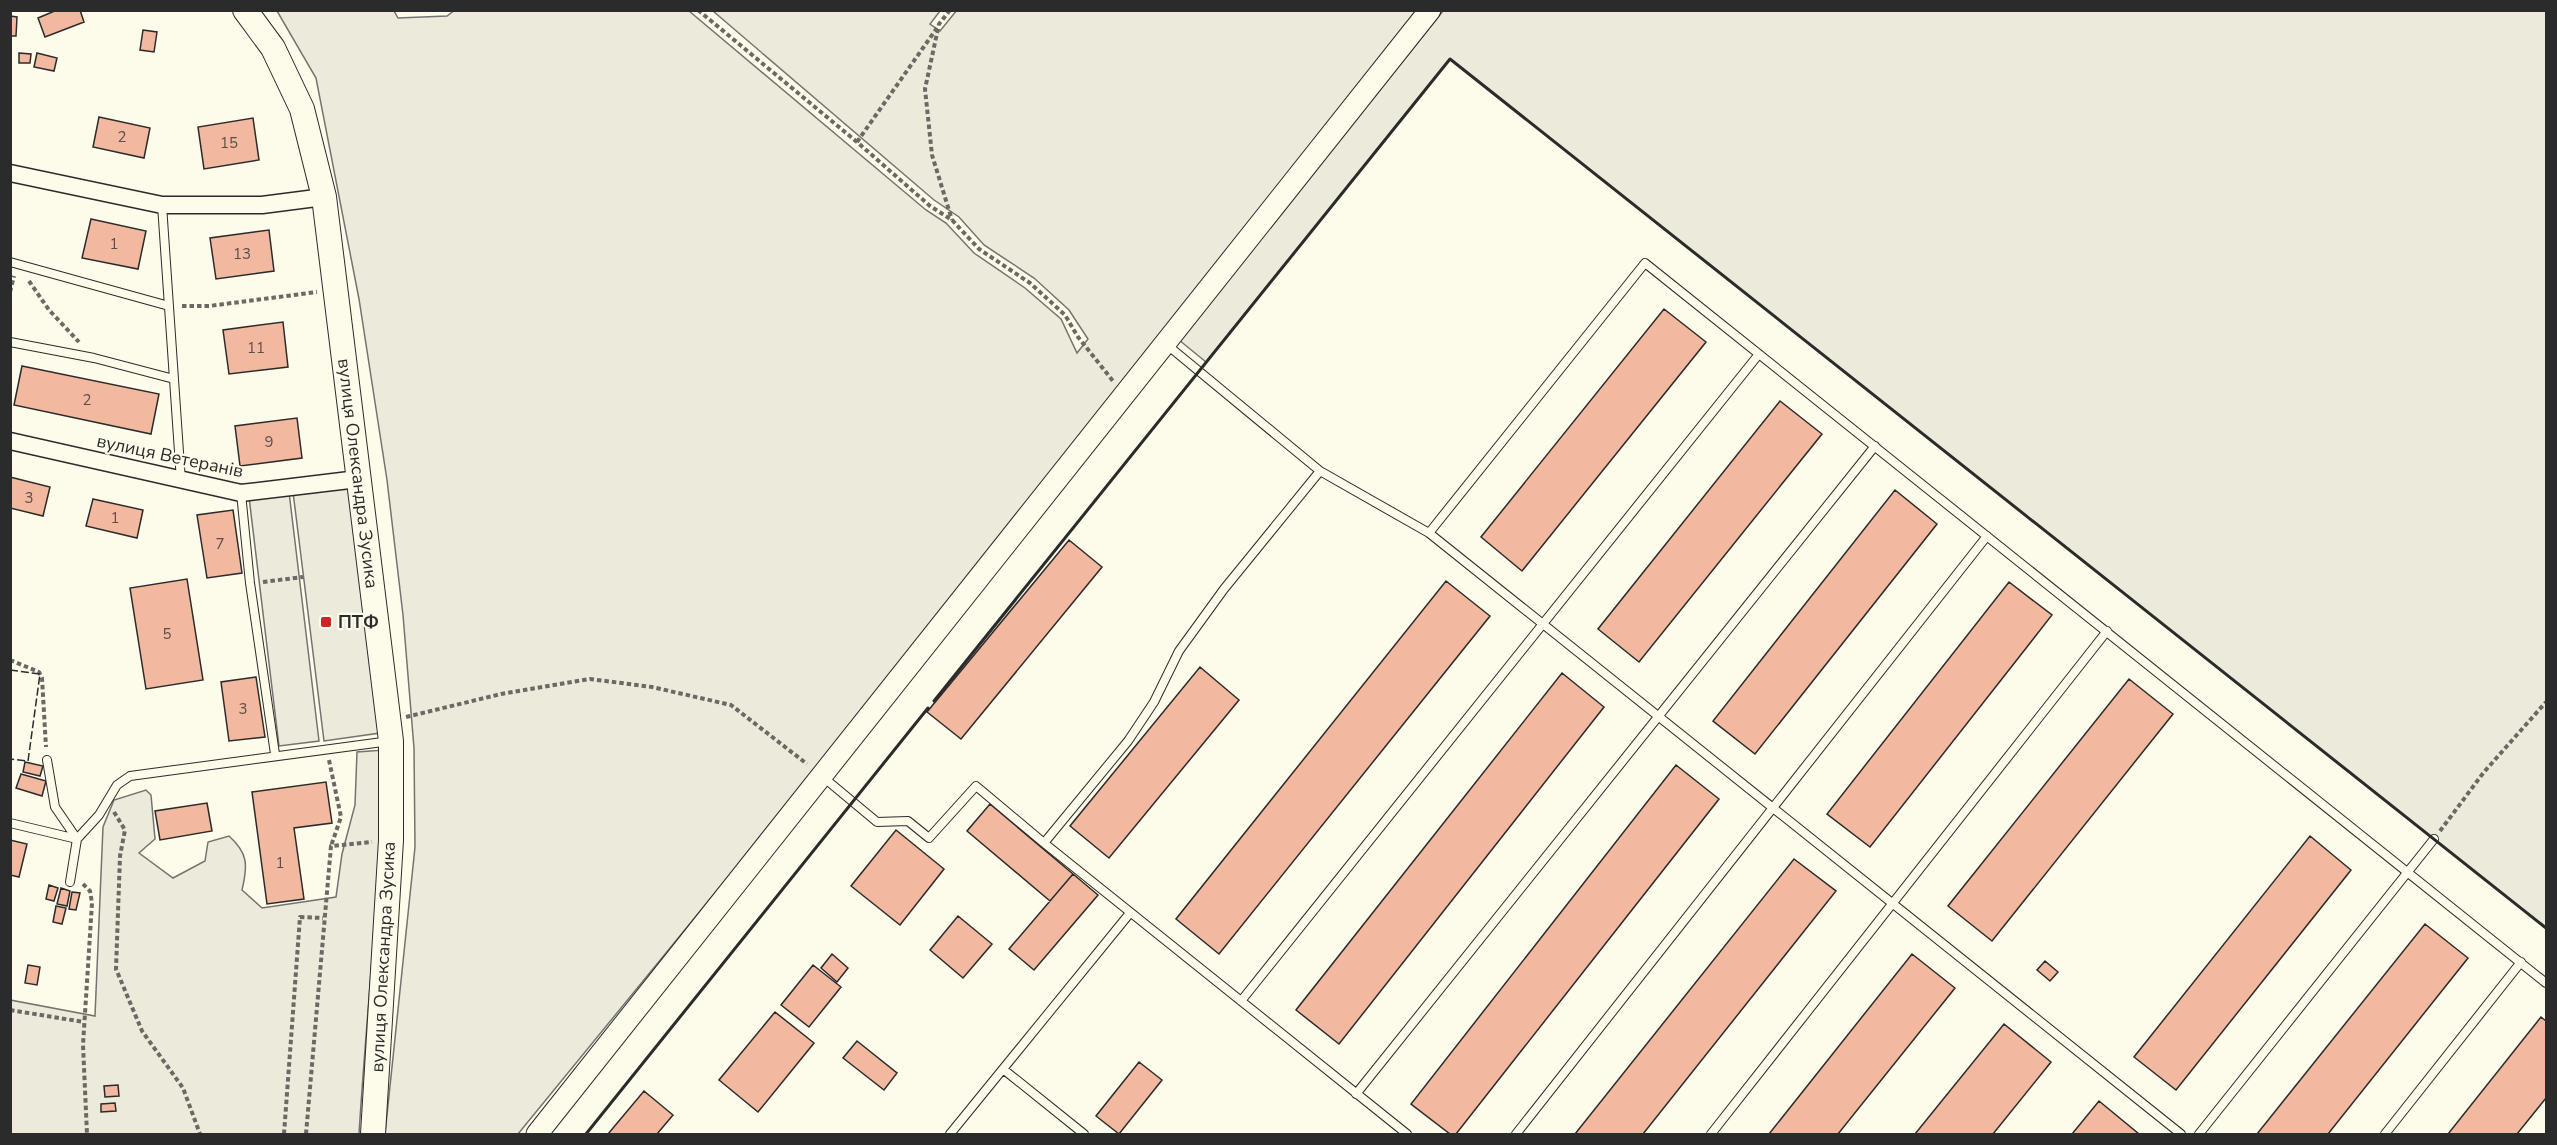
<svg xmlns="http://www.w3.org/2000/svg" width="2557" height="1145" viewBox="0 0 2557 1145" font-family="'Nunito Sans',sans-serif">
  <rect width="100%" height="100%" fill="#fdfbea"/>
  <path fill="#ecebdb" stroke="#74746e" stroke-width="1.5" d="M455 10 689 11 926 210 946 223 974 253 1025 288 1061 319 1077 353 1088 339 1069 310 1034 278 984 245 959 217 934 200 713 11H940L930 24 940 31 957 10 1423 11 894 674 518 1134H385L415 847 414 748 403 615 387 480 359 299 316 78 277 11H394L398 18 447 16Z
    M1443 11H2546V928L1450 59 1206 362 1179 340Z
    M289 492 319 741 279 746 249 497Z
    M384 750C381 879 367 1006 359 1134H11L10 1000 95 1016 103 827 114 800 146 790 151 795 155 839 139 853 173 878 205 861 208 842 229 836C248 853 248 865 242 890L262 908 336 897 342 854 355 805 357 752Z"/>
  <path fill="#eceadb" stroke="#74746e" stroke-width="1.5" d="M352 485 380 733 324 741 293 492Z"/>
  <path fill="#f2b8a0" stroke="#2b2b2b" stroke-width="1.5" d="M57 10H80L84 22 45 37 38 18Z
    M10 16 17 17 16 36H10Z
    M143 30 157 32 154 52 140 50Z
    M19 53 31 54 30 63H19Z
    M37 53 57 58 54 71 34 67Z
    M99 117 150 128 144 158 93 147Z
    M253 118 259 160 204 169 198 127Z
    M91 219 146 231 138 269 82 258Z
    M269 230 274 271 216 279 210 238Z
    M1664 309 1706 342 1522 571 1481 537Z
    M283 322 288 367 229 374 223 330Z
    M22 366 159 394 151 434 14 405Z
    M1780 401 1822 434 1639 662 1598 629Z
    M297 418 302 458 240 466 235 426Z
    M10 477 50 487 43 516 10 508Z
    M1895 490 1937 524 1755 754 1713 721Z
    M93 499 143 510 137 538 86 526Z
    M233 510 242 573 207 578 197 515Z
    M1069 540 1102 567 961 739 927 712Z
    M187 579 203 680 146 689 130 588Z
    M1446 581 1490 616 1219 954 1176 919Z
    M2009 582 2052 615 1870 847 1827 814Z
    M1200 667 1239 700 1109 858 1070 826Z
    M1562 673 1604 707 1339 1044 1296 1010Z
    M256 677 265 737 229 741 221 682Z
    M2129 679 2173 714 1992 941 1948 906Z
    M25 762 43 766 40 776 23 772Z
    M1676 765 1719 799 1456 1134H1450L1411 1104Z
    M21 774 46 781 42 796 16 788Z
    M326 782 332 823 294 828 304 899 267 904 252 792Z
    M207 803 212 831 160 840 155 811Z
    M990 804 1073 874 1050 901 967 831Z
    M896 830 944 869 900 925 851 886Z
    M2310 836 2351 870 2176 1090 2134 1057Z
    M10 840 27 844 19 877 10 875Z
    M1794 859 1836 891 1643 1134H1575Z
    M1073 874 1098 895 1034 970 1009 949Z
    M49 885 58 888 54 901 46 899Z
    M61 888 70 891 67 906 57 904Z
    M72 892 80 893 76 910 69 909Z
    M56 906 66 908 62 924 53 922Z
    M958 916 992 944 963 978 930 950Z
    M2425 924 2468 958 2328 1134H2257Z
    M832 954 848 968 837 982 821 968Z
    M1912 954 1955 988 1838 1134H1769Z
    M2045 961 2058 972 2050 981 2037 970Z
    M28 965 40 967 37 985 25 983Z
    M813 965 841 987 809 1027 781 1005Z
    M775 1012 814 1043 758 1112 719 1080Z
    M2541 1017 2546 1021V1098L2517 1134H2448Z
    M2004 1024 2051 1062 1993 1134H1915Z
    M857 1041 897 1073 884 1090 843 1058Z
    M1139 1062 1162 1080 1119 1134 1096 1116Z
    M118 1085 119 1096 105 1097 104 1086Z
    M644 1091 673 1115 657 1134H608Z
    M2099 1101 2139 1134H2072Z
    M115 1103 116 1111 101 1112V1104Z"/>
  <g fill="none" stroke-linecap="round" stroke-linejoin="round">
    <g stroke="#2b2b2b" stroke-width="10">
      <path id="service" d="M162 205 181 481
        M10 262 169 306
        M10 342 94 358 174 379
        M1166 344 1320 471
        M241 493 250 583 275 754
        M1429 533 1645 263 2546 983
        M47 760 55 807 77 839 70 882
        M823 777 877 822 908 821 929 838 976 786 1044 843 1407 1134
        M10 823 77 839 99 815 117 785 130 776 390 741
        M1044 843 1128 741 1154 702 1179 651 1224 589 1320 471 1429 533 2181 1134
        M1241 1001 1759 354
        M1003 1069 1084 1134
        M1356 1094 1875 446
        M950 1134 1130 913
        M1516 1134 1987 536
        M1711 1134 2107 631
        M2199 1134 2434 839
        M2385 1134 2521 962"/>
    </g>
    <g stroke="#2b2b2b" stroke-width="19">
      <path id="minor" d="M10 173 162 205H262L324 197
        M10 441 241 493 358 479"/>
    </g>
    <g stroke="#2b2b2b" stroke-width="23">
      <path id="tertiary" d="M537 1134 1430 10"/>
    </g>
    <g stroke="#2b2b2b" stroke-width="26">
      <g id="secondary">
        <path id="s1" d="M245 10 273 48 302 109 324 197 391 741V840L373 1134"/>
      </g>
    </g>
    <path stroke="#6a6964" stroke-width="4" stroke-dasharray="4.5 3" stroke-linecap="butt" d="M698 10 857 142 930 206 952 220 979 249 1030 283 1065 315 1078 337 1113 381
      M950 10 939 24 925 89 932 155 952 220
      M857 142 937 28
      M29 281 49 310 79 342
      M10 292 14 276
      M182 306H209L317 292
      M263 582 303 577
      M10 660 39 672 42 678 46 747
      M406 717 501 694 590 679 652 687 731 705 807 764
      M329 760 341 817 331 846
      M114 812 125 830 120 856 116 969 142 1031 183 1088 200 1134
      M2440 831 2484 772 2546 702
      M83 884 90 891 92 903 83 1045 87 1134
      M10 1010 84 1022
      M284 1134 300 917 323 918
      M306 1134 331 846 372 842"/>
    <use href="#service" stroke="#fdfbea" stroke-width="8"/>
    <use href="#minor" stroke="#fdfbea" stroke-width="16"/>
    <use href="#tertiary" stroke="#fdfbea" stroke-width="21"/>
    <use href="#secondary" stroke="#fdfbea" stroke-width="24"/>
    <path stroke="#2b2b2b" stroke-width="1.5" stroke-dasharray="8 3" stroke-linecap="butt" d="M10 670 40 674 28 761 10 759"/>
    <path stroke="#2b2b2b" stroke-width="3" d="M934 701 1450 59 2546 928
      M586 1134 928 708"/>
  </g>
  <rect fill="#c62828" stroke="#fdfbea" stroke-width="2" x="320" y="616" width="12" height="12" rx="3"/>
  <g text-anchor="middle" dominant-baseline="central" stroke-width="4.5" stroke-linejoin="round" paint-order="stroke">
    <g font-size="15" fill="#5d4e48">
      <text x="122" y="137">2</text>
      <text x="229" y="143">15</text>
      <text x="114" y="244">1</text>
      <text x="242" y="254">13</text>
      <text x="256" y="348">11</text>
      <text x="87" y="400">2</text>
      <text x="269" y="442">9</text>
      <text x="29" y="498">3</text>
      <text x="115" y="518">1</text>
      <text x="220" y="544">7</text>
      <text x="167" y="634">5</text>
      <text x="243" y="709">3</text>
      <text x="280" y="863">1</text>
    </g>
    <g font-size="18" fill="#2b2b2b" stroke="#fdfbea">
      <text transform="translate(170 456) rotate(12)">вулиця Ветеранів</text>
      <text stroke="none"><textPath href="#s1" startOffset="484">вулиця Олександра Зусика</textPath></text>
      <text transform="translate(383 957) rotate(-87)">вулиця Олександра Зусика</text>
    </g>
    <g font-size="18" font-weight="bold" fill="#2b2b2b" stroke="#fdfbea" text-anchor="start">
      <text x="338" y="622">ПТФ</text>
    </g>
  </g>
  <rect width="2557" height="1145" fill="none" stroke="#2b2b2b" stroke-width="24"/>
</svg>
